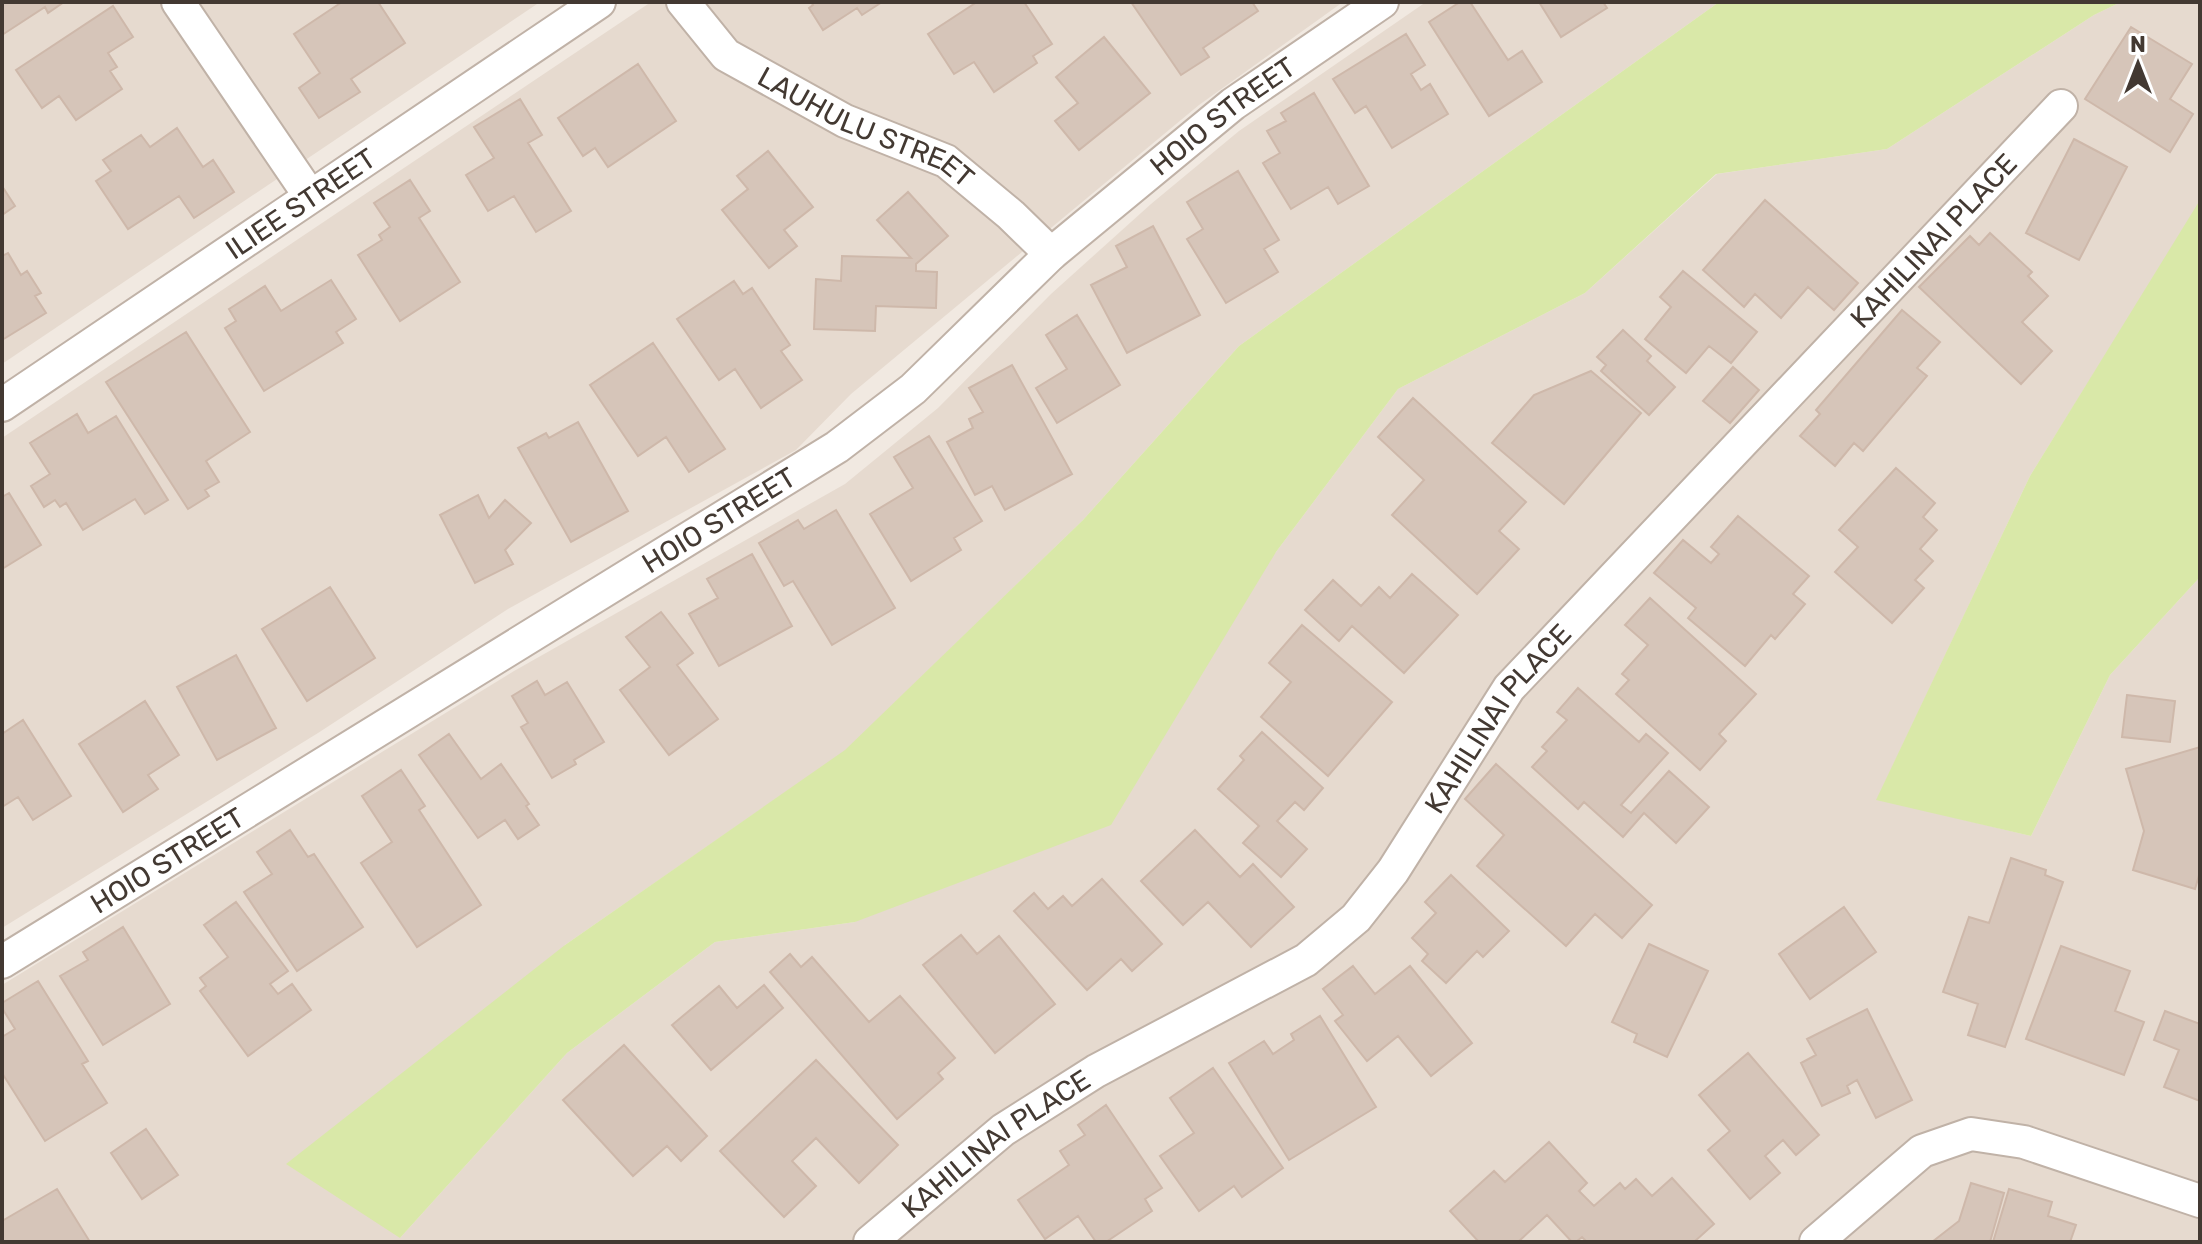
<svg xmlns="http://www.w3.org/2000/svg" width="2202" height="1244" viewBox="0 0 2202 1244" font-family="Rubik,sans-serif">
  <rect width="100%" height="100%" fill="#f1e9e1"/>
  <path fill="#e6dacf" d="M2 2H540L2 364Z
    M651 2H1343L1199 105 851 394 796 450 508 609 318 733 2 928V438Z
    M1426 2H1719L1239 346 1083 520 845 751 565 945 400 1238 567 1053 715 942 855 922 1276 552 1398 389 1585 293 1717 174 1887 149 2094 15 2121 2H2200L2199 204 2030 476 1877 799 2031 836 2110 675 2200 577V1242H2V985L514 671 845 484 938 408 1051 294 1151 204 1239 131Z"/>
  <path fill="#d9e8a8" d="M1719 2H2121L2094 15 1887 149 1716 174 1585 293 1398 389 1276 552 1111 825 855 922 715 942 567 1053 400 1238 286 1164 565 945 845 750 1083 520 1239 346Z
    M2200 200V577L2110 675 2031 836 1876 800 2030 476Z"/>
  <path fill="#d6c5b9" stroke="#ceb8aa" stroke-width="2" d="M2 2H64L48 13 45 7 2 35Z
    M342 2H378L405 43 351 79 360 92 319 118 299 88 320 73 294 34Z
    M811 2H882L862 15 857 8 823 30 809 8 813 5Z
    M977 2H1024L1052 44 1033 56 1037 63 994 92 974 62 954 74 928 34Z
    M1131 2H1252L1258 11 1203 48 1209 57 1181 75Z
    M1460 2H1470L1508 60 1522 51 1542 82 1489 116 1429 22Z
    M1539 2H1603L1607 8 1561 37Z
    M113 6 133 37 108 53 117 67 110 71 122 89 76 120 59 96 42 108 16 70Z
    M2131 27 2192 64 2170 99 2193 114 2170 152 2085 99Z
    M1406 34 1425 65 1411 74 1421 90 1430 84 1448 114 1392 148 1366 106 1355 113 1333 79Z
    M1104 37 1150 93 1079 150 1055 121 1078 103 1056 77Z
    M638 64 676 121 608 167 595 148 583 156 558 118Z
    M1314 93 1369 186 1338 204 1328 187 1291 209 1263 163 1280 153 1267 131 1286 121 1281 113Z
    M520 99 542 135 528 143 571 211 536 232 514 196 488 211 466 175 494 158 474 127Z
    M177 128 203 167 213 160 234 192 194 218 179 196 128 229 96 181 111 171 103 160 141 135 150 147Z
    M2074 139 2127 167 2079 260 2026 233Z
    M768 151 813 207 784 230 797 246 769 268 722 210 748 189 737 176Z
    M1238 171 1279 240 1264 249 1278 272 1226 303 1187 239 1203 229 1187 202Z
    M410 180 430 211 419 218 460 282 400 321 358 255 382 240 379 235 390 227 374 203Z
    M2 186 15 206 2 215Z
    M908 192 948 236 916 264V271L937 272 936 308 876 306 875 331 814 329 816 279 841 281 842 256 911 258 877 220Z
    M1765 200 1858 283 1834 310 1808 287 1781 318 1755 294 1744 307 1703 270Z
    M1153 226 1200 315 1127 353 1091 285 1127 267 1116 246Z
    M1990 233 2032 272 2028 276 2048 296 2022 322 2052 351 2021 384 1919 287 1970 236 1979 245Z
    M8 253 21 275 27 271 41 293 35 296 46 313 2 340V256Z
    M1683 271 1757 332 1731 363 1709 346 1686 373 1645 339 1671 307 1660 297Z
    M331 280 356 319 336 332 343 343 264 391 225 328 236 321 229 309 265 286 281 311Z
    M734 281 743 294 752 288 790 345 781 351 802 380 761 408 735 369 719 380 677 319Z
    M1902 310 1940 342 1917 368 1927 376 1863 451 1854 443 1835 466 1800 436 1820 414 1816 410Z
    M1077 315 1120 385 1057 423 1036 388 1067 369 1046 335Z
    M1623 330 1651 356 1647 361 1675 387 1649 415 1601 371 1606 365 1597 357Z
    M186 332 250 432 206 461 219 482 205 490 209 496 188 509 106 382Z
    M653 343 725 449 689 472 666 437 638 456 590 385Z
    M1012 365 1072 474 1005 510 992 486 975 495 947 442 973 428 969 419 983 412 969 388Z
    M1733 367 1759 390 1730 423 1703 401Z
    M1591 371 1641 413 1564 504 1492 443 1534 395Z
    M1413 398 1526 502 1499 531 1519 549 1477 594 1392 515 1424 480 1378 437Z
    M77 414 88 433 116 416 168 500 145 514 135 499 83 530 66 503 60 507 55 500 44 507 31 486 50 474 30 443Z
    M578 422 628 511 571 542 518 448 546 433 549 438Z
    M929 436 982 521 954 538 961 550 911 581 870 514 913 488 894 457Z
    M1896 468 1935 503 1923 517 1937 530 1920 549 1933 561 1915 580 1924 588 1892 623 1835 572 1858 547 1839 530Z
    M9 493 41 545 2 569V497Z
    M478 495 489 518 505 500 531 523 505 550 513 564 475 583 440 515Z
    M836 510 895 608 832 645 793 581 784 586 759 543 798 520 804 529Z
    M1738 516 1809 576 1793 594 1805 604 1775 639 1771 635 1745 666 1688 618 1696 608 1654 573 1683 540 1711 563 1719 554 1711 547Z
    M752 554 792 626 719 666 689 614 718 598 707 579Z
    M1412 574 1458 615 1404 673 1352 626 1339 641 1305 610 1333 580 1361 606 1379 587 1390 598Z
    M330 587 375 658 307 701 262 629Z
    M1650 598 1756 694 1719 734 1726 741 1700 770 1616 694 1629 680 1622 674 1648 645 1625 625Z
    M661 612 693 653 677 665 718 719 669 755 620 690 650 667 626 637Z
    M1302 625 1392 702 1328 776 1261 717 1291 682 1269 663Z
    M236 655 276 728 217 760 177 687Z
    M537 681 545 695 567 682 604 742 574 760 576 764 552 778 521 727 528 723 512 696Z
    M1578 688 1639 742 1646 734 1668 753 1621 805 1631 813 1669 771 1709 807 1676 843 1644 813 1623 837 1584 802 1578 809 1532 767 1547 751 1542 747 1567 720 1557 712Z
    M2127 695 2175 701 2170 742 2122 737Z
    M145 701 179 755 148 775 158 789 123 812 79 744Z
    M23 720 71 796 33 820 18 797 2 807V734Z
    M1262 732 1323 788 1304 810 1295 802 1277 821 1307 849 1281 877 1243 843 1259 826 1218 789 1244 760 1240 756Z
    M449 734 481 779 501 764 529 804 526 806 539 825 518 839 505 820 478 838 419 755Z
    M2200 747V872L2195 889 2133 870 2144 831 2126 769Z
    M1496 764 1652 905 1622 938 1595 914 1566 946 1477 866 1504 835 1465 799Z
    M401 770 425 806 419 810 481 905 417 947 361 863 392 842 362 796Z
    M290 830 308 857 314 854 363 927 297 971 244 892 272 874 257 852Z
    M1195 830 1240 877 1253 864 1294 907 1251 947 1208 902 1183 925 1141 881Z
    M2011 858 2046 870 2045 875 2063 882 2005 1047 1968 1035 1978 1004 1943 992 1969 917 1989 923Z
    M1451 875 1509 931 1483 957 1477 951 1446 983 1422 961 1428 954 1412 938 1436 913 1425 902Z
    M1102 879 1162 944 1132 971 1121 959 1087 990 1014 911 1034 893 1048 909 1063 896 1072 906Z
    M236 902 288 971 270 984 278 994 292 984 311 1010 248 1056 200 991 206 986 200 978 228 957 204 925Z
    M1844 907 1876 952 1810 999 1779 954Z
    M123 927 170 1004 103 1045 60 976 88 960 83 952Z
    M961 935 977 954 999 936 1055 1004 995 1053 923 965Z
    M1649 944 1708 971 1667 1057 1634 1042 1637 1034 1612 1022Z
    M2061 946 2130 971 2115 1011 2144 1022 2124 1075 2026 1039Z
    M790 954 801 967 812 957 869 1022 900 996 955 1058 938 1073 943 1079 897 1119 770 972Z
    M1353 966 1375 994 1410 966 1472 1043 1431 1076 1398 1036 1367 1061 1335 1021 1343 1015 1323 989Z
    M38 981 88 1061 82 1064 107 1103 45 1141 2 1073V1037L15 1029 2 1008V1003Z
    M764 985 783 1008 711 1070 672 1025 719 986 737 1008Z
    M1867 1009 1912 1100 1876 1118 1857 1080 1847 1086 1850 1093 1822 1106 1801 1063 1816 1055 1807 1039Z
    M2165 1011 2200 1024V1101L2164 1087 2179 1050 2154 1040Z
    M1320 1016 1376 1107 1289 1160 1229 1063 1264 1041 1273 1054 1294 1040 1291 1034Z
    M624 1045 707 1136 681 1161 667 1146 633 1176 563 1100Z
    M1748 1053 1819 1135 1796 1155 1783 1140 1765 1156 1780 1173 1750 1199 1708 1150 1730 1131 1699 1095Z
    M816 1060 898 1145 859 1183 816 1138 792 1161 816 1186 784 1217 720 1151Z
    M1213 1068 1283 1168 1242 1197 1234 1186 1199 1211 1160 1156 1194 1133 1170 1098Z
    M1106 1105 1162 1188 1145 1199 1152 1211 1106 1242H1096L1078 1216 1045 1239 1018 1200 1069 1165 1060 1151 1085 1135 1078 1125Z
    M146 1129 178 1175 142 1199 111 1153Z
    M1549 1142 1587 1183 1579 1191 1594 1206 1620 1183 1625 1189 1636 1179 1652 1196 1672 1178 1714 1224 1694 1242H1587L1582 1237 1576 1242H1572L1547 1215 1518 1242H1479L1450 1211 1494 1171 1505 1182Z
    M1971 1183 2004 1193 1990 1242H1932L1959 1221Z
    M57 1189 90 1242H2V1221Z
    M2009 1189 2052 1202 2048 1216 2076 1225 2070 1242H1993Z"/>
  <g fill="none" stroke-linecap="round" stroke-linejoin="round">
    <g stroke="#c0b2a7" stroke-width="36">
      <g id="minor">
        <path d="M178 2 310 196"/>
        <path id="s1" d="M683 2 726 55 845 121 946 161 1011 215 1051 254"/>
        <path id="s2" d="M2 405 599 2"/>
        <path id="s3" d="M2 962 837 447 913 389 1051 254 1233 104 1382 2"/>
        <path id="s4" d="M870 1242 1003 1130 1096 1071 1306 960 1356 918 1393 871 1509 688 2061 106"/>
        <path d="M1816 1242 1922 1151 1971 1134 2024 1142 2200 1201"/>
      </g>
    </g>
    <use href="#minor" stroke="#fff" stroke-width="32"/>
  </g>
  <g text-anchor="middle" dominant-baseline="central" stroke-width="6" stroke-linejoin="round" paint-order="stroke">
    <g font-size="28" fill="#433932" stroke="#fff">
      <text stroke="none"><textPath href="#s3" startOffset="1490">HOIO STREET</textPath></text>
      <text stroke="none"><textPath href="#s1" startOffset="226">LAUHULU STREET</textPath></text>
      <text stroke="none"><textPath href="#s2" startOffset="360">ILIEE STREET</textPath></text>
      <text stroke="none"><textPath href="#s4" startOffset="1480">KAHILINAI PLACE</textPath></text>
      <text stroke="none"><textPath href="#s3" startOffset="842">HOIO STREET</textPath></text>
      <text stroke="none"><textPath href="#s4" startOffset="832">KAHILINAI PLACE</textPath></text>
      <text stroke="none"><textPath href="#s3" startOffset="194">HOIO STREET</textPath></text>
      <text stroke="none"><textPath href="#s4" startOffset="160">KAHILINAI PLACE</textPath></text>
    </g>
  </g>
  <rect width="2202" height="1244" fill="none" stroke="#433932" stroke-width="8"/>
  <g transform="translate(2138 64)" stroke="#ffffff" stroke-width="6" paint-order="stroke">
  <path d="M0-6L14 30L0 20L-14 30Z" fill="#433932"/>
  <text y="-12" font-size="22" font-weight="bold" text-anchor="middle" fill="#433932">N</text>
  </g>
</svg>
